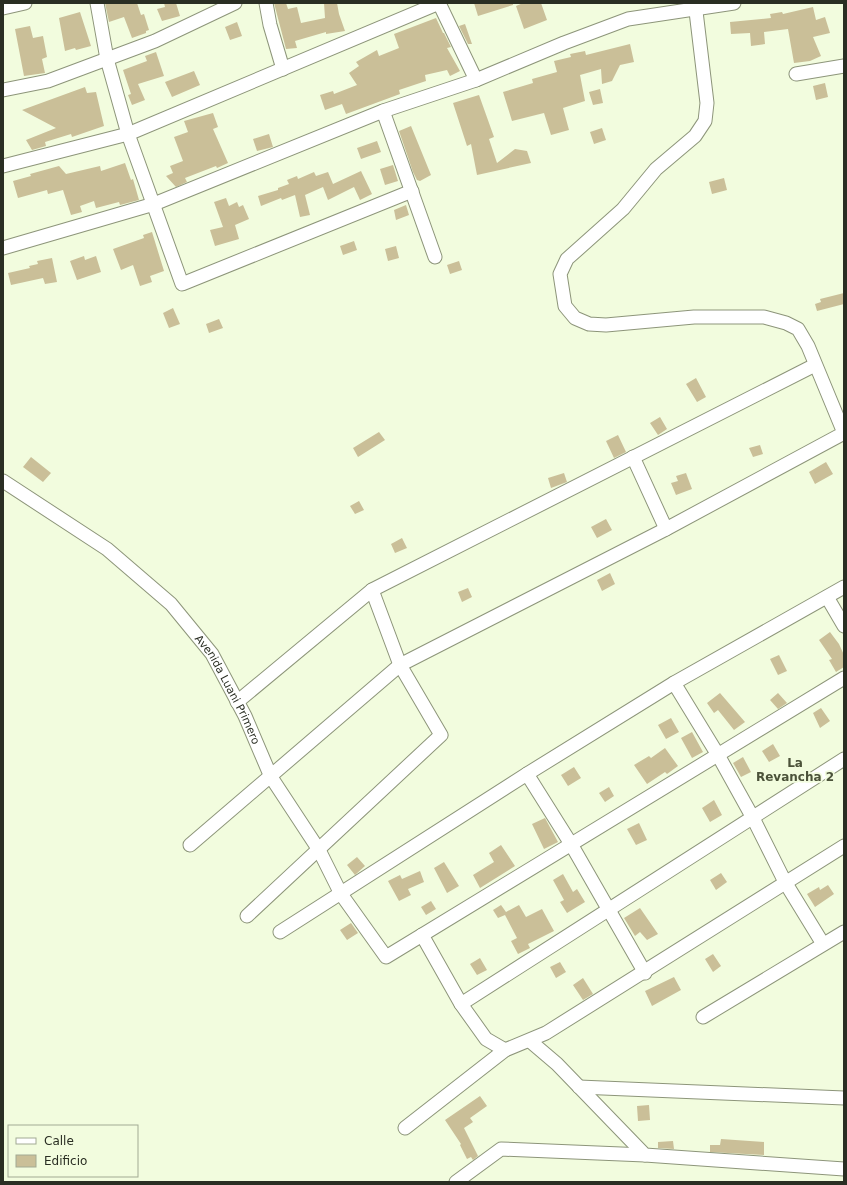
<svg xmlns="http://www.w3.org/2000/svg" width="847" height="1185" viewBox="0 0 847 1185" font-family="'DejaVu Sans',sans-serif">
  <rect width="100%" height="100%" fill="#f2fcde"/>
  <path fill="#cabf98" d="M105 3H137L141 15 144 14 149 30 146 31V33L132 38 124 17 109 22Z
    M164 3H176L180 16 162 21 157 9 165 7Z
    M274 3H286L288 9 297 7 301 23 325 18 324 3H337L339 14 345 31 326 34V32L295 41 297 48 286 49Z
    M474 3H513V5L478 16Z
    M523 3H541L547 20 524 29 516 6Z
    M813 7 816 20 825 17 830 33 813 37 821 56 810 61 794 63 788 29 764 32 765 44 751 46 750 33 731 34 730 22 771 18 770 14 782 12 783 14Z
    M80 12 91 46 76 50 75 48 65 51 59 18Z
    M436 18 443 33H444L451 47 447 48 460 71 450 76 447 70 425 75 426 81 399 90 400 94 346 114 342 104 325 110 320 95 333 91 334 94 357 85 349 73 359 66 356 62 377 50 379 56 399 48 394 34Z
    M237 22 242 36 230 40 225 27Z
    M465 24 472 44H468L459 26Z
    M30 26 33 38 43 36 47 57 42 59 45 73 24 76 15 29Z
    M630 44 634 62 620 65 612 81 602 84 601 69 580 75 585 101 563 108 569 130 551 135 544 113 512 121 503 92 533 83 532 79 557 72 554 61 571 57 570 54 585 51 586 55Z
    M156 52 164 76 138 84 145 100 132 105 128 95 131 94 123 70 147 61 145 56Z
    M194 71 200 85 172 97 165 82Z
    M825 83 828 97 816 100 813 86Z
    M85 87 87 93 96 92 104 126 72 137 71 134 45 142 46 146 32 150 26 140 56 128 22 110Z
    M600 89 603 103 593 105 589 92Z
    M479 95 494 137 489 139 497 163 515 149 527 151 531 163 477 175 471 144 467 146 453 103Z
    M213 113 218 127 213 129 228 163 217 168 216 166 185 178 187 182 176 187 166 176 173 173 170 166 183 161 174 137 188 132 184 121Z
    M411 126 431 175 420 181 417 180 413 172 399 131Z
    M602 128 606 140 594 144 590 132Z
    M269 134 273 147 257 151 253 139Z
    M377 141 381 152 361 159 357 148Z
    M125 163 131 180 133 179 139 200 120 205 119 202 96 208 94 201 80 206 82 212 71 215 63 190 48 194 47 190 18 198 13 181 31 176 30 174 59 166 66 174 100 166 101 171Z
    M393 165 398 181 385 185 380 169Z
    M361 171 372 194 360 200 354 187 328 200 323 187 305 195 310 215 300 217 295 195 282 200 281 198 261 206 258 196 278 190V188L289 184 287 180 297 176 298 179 314 172 316 176 328 172 333 184Z
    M724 178 727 190 712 194 709 182Z
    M226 198 229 206 237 202 239 207 243 205 249 219 235 225 239 239 215 246 210 230 223 227 214 202Z
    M406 205 409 215 396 220 394 210Z
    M152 232 164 271 150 276 152 282 140 286 133 265 121 270 113 249 144 238 143 235Z
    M354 241 357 250 343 255 340 246Z
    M396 246 399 258 388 261 385 249Z
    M84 256 85 260 96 256 101 272 77 280 70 261Z
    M52 258 57 282 45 284 43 278 11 285 8 273 30 268 29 266 38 264 37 261Z
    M459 261 462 270 450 274 447 265Z
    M844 293V304L817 311 815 304 821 302 820 299Z
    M173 308 180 324 169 328 163 313Z
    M219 319 223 328 209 333 206 324Z
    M696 378 706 397 697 402 686 384Z
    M660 417 667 429 658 435 650 423Z
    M379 432 385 440 358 457 353 448Z
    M618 435 626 452 614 458 606 441Z
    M760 445 763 454 753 457 749 448Z
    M31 457 51 473 43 482 23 467Z
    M826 462 833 474 815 484 809 472Z
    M564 473 567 482 551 488 548 478Z
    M686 473 692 489 676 495 671 483 678 481 676 476Z
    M359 501 364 510 355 514 350 506Z
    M606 519 612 530 597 538 591 527Z
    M402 538 407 548 395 553 391 544Z
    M610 573 615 584 602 591 597 580Z
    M468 588 472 597 462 602 458 592Z
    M830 632 839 644 844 655V667L836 672 829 660 832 659 819 640Z
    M779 655 787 671 778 675 770 659Z
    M720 693 745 722 734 730 718 710 714 713 707 703Z
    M778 693 787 703 778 709 770 700Z
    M821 708 830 721 820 728 813 713Z
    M671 718 679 732 666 739 658 725Z
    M692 732 703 752 692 758 681 738Z
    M773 744 780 756 769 762 762 751Z
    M665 748 678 766 667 774 665 772 647 784 634 765 649 756 651 758Z
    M743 757 751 772 741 777 733 763Z
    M574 767 581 778 568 786 561 775Z
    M609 787 614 796 605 802 599 793Z
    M714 800 722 815 710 822 702 808Z
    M545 818 558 842 544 849 532 824Z
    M639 823 647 840 636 845 627 829Z
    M501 845 515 866 480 888 473 875 494 862 489 853Z
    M357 857 365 866 355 875 347 865Z
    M444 862 459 886 447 893 434 868Z
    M420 871 424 882 408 889 411 895 399 901 388 881 400 875 402 879Z
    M721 873 727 882 716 890 710 880Z
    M563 874 573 892 577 889 585 902 567 913 560 902 564 900 553 880Z
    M828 885 834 894 815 907 807 894 819 887 820 890Z
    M431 901 436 909 426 915 421 907Z
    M501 905 506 912 519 905 526 917 542 909 554 931 528 944 530 948 518 954 511 941 517 938 505 915 498 918 493 910Z
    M640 908 658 934 647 940 640 932 635 936 624 918Z
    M351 923 358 933 347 940 340 930Z
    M713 954 721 966 713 972 705 959Z
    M480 958 487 970 477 975 470 964Z
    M560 962 566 972 556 978 550 967Z
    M674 977 681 990 652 1006 645 991Z
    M583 978 593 994 583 1000 573 985Z
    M480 1096 487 1106 470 1118 473 1122 464 1128 478 1156 473 1160 471 1157 467 1159 460 1145 461 1144 445 1120Z
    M649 1105 650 1120 638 1121 637 1106Z
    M721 1139 764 1142V1155L710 1152V1145H720Z
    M673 1141 674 1149 658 1148V1142Z"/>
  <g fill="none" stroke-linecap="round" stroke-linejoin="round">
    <g stroke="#8d957a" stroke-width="15">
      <g id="minor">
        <path d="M97 3 107 59 128 134 182 284 412 191"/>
        <path d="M266 3 270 25 283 69"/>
        <path d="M439 3 476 80"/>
        <path d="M3 8 25 3"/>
        <path d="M796 74 844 66"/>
        <path d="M3 90 48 81 155 41 235 3"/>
        <path d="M383 111 435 257"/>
        <path d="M3 166 128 134 439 3"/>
        <path d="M3 248 154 204 383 111 476 80 564 43 628 19 734 3"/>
        <path d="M633 457 666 529"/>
        <path id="s1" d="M3 481 107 549 171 604 212 654 245 716 271 777 319 850 341 894 386 957 844 678"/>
        <path d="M827 597 844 626"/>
        <path d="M674 683 718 755 753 818 785 882 823 944"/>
        <path d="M237 702 372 590 815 365"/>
        <path d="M527 774 571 844 645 973"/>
        <path d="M190 845 400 665 666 529 844 433 808 346 798 329 786 323 764 317H694L606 325 589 324 575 318 565 306 560 274 567 259 623 209 656 169 695 136 705 121 707 103 695 3"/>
        <path d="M247 916 441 735 400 665 372 590"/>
        <path d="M280 932 527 774 674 683 844 587"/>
        <path d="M422 935 461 1004 486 1039 505 1050"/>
        <path d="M461 1004 844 759"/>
        <path d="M703 1017 844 932"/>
        <path d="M530 1041 557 1064 645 1155 844 1169"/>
        <path d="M579 1087 844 1098"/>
        <path d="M405 1128 505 1050 546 1033 844 846"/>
        <path d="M456 1182 501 1149 645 1155"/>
      </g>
    </g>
    <use href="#minor" stroke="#fff" stroke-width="13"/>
  </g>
  <g text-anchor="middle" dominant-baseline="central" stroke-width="3.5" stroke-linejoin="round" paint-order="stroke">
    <g font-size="11" fill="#2a2e23" stroke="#f2fcde">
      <text stroke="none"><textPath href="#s1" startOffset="312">Avenida Luani Primero</textPath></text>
    </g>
    <g font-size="12" font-weight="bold" fill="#4b5239" stroke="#f2fcde">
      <text x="795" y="763">La<tspan x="795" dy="14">Revancha 2</tspan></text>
    </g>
  </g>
  <rect width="847" height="1185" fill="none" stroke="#2a2e23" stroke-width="8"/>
  <rect x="8" y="1125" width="130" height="52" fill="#f2fcde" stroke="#a2aa93"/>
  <rect x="16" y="1138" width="20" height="6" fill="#ffffff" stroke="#a2aa93"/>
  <text x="44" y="1145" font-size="12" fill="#2a2e23">Calle</text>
  <rect x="16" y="1155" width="20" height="12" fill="#cabf98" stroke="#a2aa93"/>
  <text x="44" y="1165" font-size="12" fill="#2a2e23">Edificio</text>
</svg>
